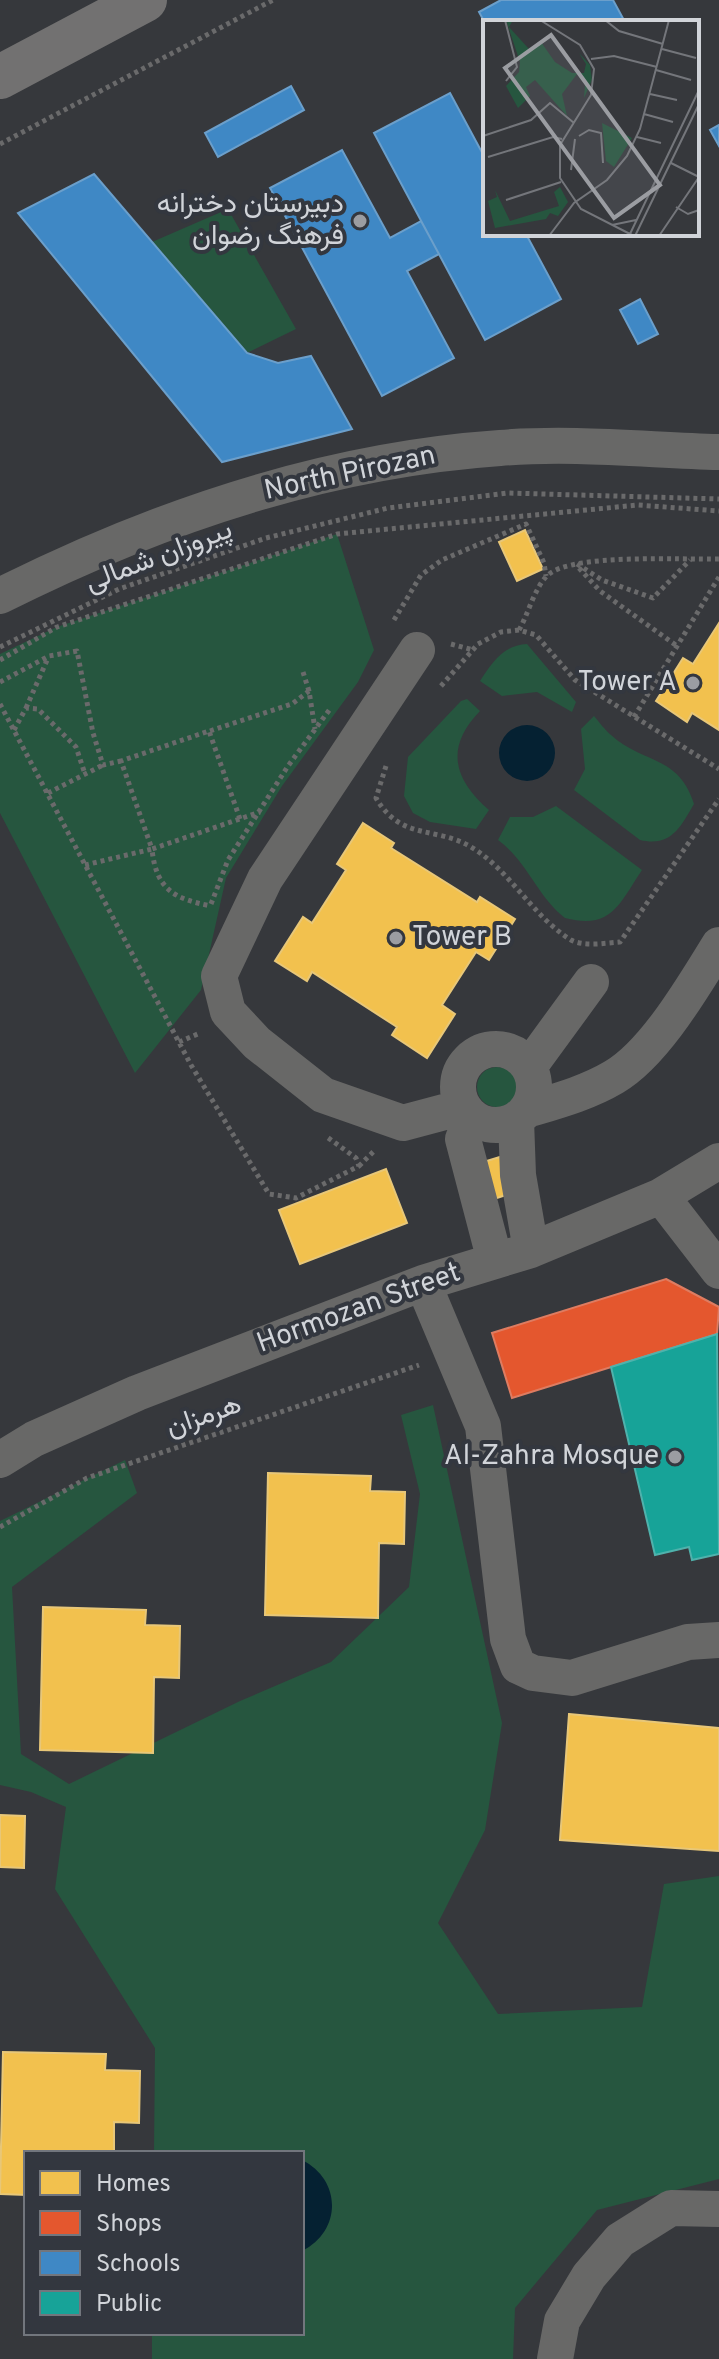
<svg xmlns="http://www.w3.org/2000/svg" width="719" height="2359" viewBox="0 0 719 2359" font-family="Overpass,Vazirmatn,sans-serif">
  <rect width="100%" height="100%" fill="#36383c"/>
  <path fill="#26563f" d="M228 209 296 329 247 353 152 242Z
    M337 534 374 650 358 682 282 786 226 878 201 990 135 1073 0 813V654L57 627Z
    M527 644 576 702 572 712 537 692 502 696 480 681C492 663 503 645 527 644Z
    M467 699 480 711C445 747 453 779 489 810L476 829 430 822 413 813 404 796 408 757 461 701Z
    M594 716C599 722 605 730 611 735 643 764 679 755 694 804 680 828 671 847 640 840L574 790 585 769 581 729Z
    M556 806 642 870C619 904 612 930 565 918 537 896 527 861 498 840L510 817H533Z
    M477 1087a20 20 0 1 1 40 0a20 20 0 1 1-40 0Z
    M433 1405 502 1723 485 1830 438 1923 498 2014 642 2007 664 1884 719 1876V2179L597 2210 515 2308 513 2359H152V2333H302V2153H154L155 2048 55 1889 66 1807 31 1792 0 1785V1521L125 1460 137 1493 12 1587 21 1754 69 1784 240 1701 331 1662 409 1587 420 1494 401 1415Z"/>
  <path fill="#052132" d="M499 753a28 28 0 1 1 56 0a28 28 0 1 1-56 0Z
    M302 2160C342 2180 342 2231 302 2251Z"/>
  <path fill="#f2c14e" stroke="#e8c778" stroke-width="2" d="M525 530 543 569 517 581 499 542Z
    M719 623V730L692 713 687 722 656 701 683 658 693 664Z
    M363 823 394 843 391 848 477 902 480 897 515 919 489 960 476 952 442 1005 455 1014 427 1058 392 1035 397 1027 312 972 307 981 275 961 303 917 312 923 346 870 337 864Z
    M503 1156 515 1192 488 1201 477 1164Z
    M386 1169 407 1223 300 1264 279 1210Z
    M268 1473 371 1476 370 1491 405 1492 404 1544 379 1543 378 1618 265 1615Z
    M43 1607 146 1610 145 1625 180 1626 179 1678 154 1677 153 1753 40 1750Z
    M569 1714 719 1728V1851L560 1840Z
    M0 1815 25 1816 24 1868 0 1867Z
    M3 2052 106 2054 105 2070 140 2071 139 2123 114 2122V2153H26V2195L0 2194Z"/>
  <path fill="#e4572e" stroke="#de7c61" stroke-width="2" d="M666 1279 719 1307 717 1334 512 1398 492 1333Z"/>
  <path fill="#3f88c5" stroke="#6b9fcb" stroke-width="2" d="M501 0H613L625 22 485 23 479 12Z
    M291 86 304 110 218 157 205 133Z
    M450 93 485 158V234H526L561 299 485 340 374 133Z
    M719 125V146L710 130Z
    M342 150 390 238 421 221 439 254 407 271 454 358 382 396 270 188Z
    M94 174 247 353 278 363 311 356 352 429 222 462 18 213Z
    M640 299 658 334 638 344 620 310Z"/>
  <path fill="#17a398" stroke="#4fb2ac" stroke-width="2" d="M717 1334 719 1554 692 1560 689 1547 655 1555 611 1367Z"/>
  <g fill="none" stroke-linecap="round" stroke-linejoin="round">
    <path stroke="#6a6a6b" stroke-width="5" stroke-dasharray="4 4" stroke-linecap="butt" d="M0 144 273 0
      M577 564 602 580 653 598 690 560
      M579 568 600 591 677 646
      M394 620 421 575 442 560 526 524 544 563 546 576
      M519 630C528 615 535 586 548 575 572 553 683 560 719 559
      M451 644 473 650
      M0 647 119 589 266 538 388 508 508 493 719 499
      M0 660 57 627 337 534 638 505 719 511
      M303 672 309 691
      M0 682 49 656 77 651 93 733 103 765 121 761
      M441 686 478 644 501 632 519 630 536 635 575 680 719 769
      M0 704 191 1065 269 1194 296 1198 359 1166 356 1158 327 1137
      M26 708 48 658
      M634 717 719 577
      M14 730 26 708 38 709 76 747 85 774
      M210 731 292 704 309 691 315 729
      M386 766 376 798C401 841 436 826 471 847 510 870 532 916 571 940 584 947 605 943 620 942L719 799
      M48 793 103 765
      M240 819 209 731 121 761 152 849 260 812
      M85 865 152 849C156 890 175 899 211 906
      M211 904 228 860 288 766 330 709
      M179 1042 200 1033
      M359 1166 375 1150
      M0 1527 87 1478 419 1365"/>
    <path stroke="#686867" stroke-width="36" d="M0 596C155 518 326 460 500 448 572 442 647 450 719 452
      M417 650 265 879 219 976 228 1012 257 1043 323 1095 403 1123 463 1107
      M458 1087a38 38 0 1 1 76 0a38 38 0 1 1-76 0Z
      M529 1067 591 982
      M527 1110C557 1101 587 1093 614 1077 655 1053 694 985 719 945
      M473 1118 463 1139 495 1261
      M516 1120 518 1175 531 1250
      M661 1196 719 1271
      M423 1283 483 1426 508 1639 518 1666 533 1673 572 1678 688 1642 719 1640
      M0 1460 34 1439 137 1393 423 1283 531 1250 661 1196 719 1161
      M555 2359 562 2321 589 2276 620 2240 671 2208 719 2209"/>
    <path stroke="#727171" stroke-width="44" d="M0 77 145 0"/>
  </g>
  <g fill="#9b9da2" stroke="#33373f" stroke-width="3">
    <circle cx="360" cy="221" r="8"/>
    <circle cx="693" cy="683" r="8"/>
    <circle cx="396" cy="938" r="8"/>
    <circle cx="675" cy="1457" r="8"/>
  </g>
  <g text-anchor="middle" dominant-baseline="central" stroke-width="8" stroke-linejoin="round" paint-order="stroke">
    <g font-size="28" fill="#d1d4d9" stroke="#33373f" text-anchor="end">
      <text x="344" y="205">دبیرستان دخترانه<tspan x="344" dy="32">فرهنگ رضوان</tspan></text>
      <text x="677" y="683">Tower A</text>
      <text x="412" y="938" text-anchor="start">Tower B</text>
      <text x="659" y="1457">Al-Zahra Mosque</text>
    </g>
    <g font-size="28" fill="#d1d4d9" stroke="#33373f">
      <text transform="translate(350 474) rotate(-12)">North Pirozan</text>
      <text transform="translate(159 557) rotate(-21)">پیروزان شمالی</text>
      <text transform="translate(359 1309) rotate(-20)">Hormozan Street</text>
      <text transform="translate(204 1417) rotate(-19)">هرمزان</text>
    </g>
  </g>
  <g transform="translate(483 20)">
    <rect width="216" height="216" fill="#36383c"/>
    <path d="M23 0H30L26 7 46 29 58 22 72 42 89 53H101L103 44 96 33 107 45 109 60 101 78 102 64 94 54 79 74 84 96 52 60 43 67 47 76 35 88 23 66 36 52 37 42ZM119 103 149 118 131 147 123 141ZM77 167 85 182 75 196 67 193 63 199 12 208 5 181 14 177 12 170 27 201 76 186 71 172Z" fill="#26563f"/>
    <path fill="none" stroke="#74767b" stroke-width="2" d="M22 0 34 47 23 61M57 0 97 25 111 49 108 75 77 125V158L98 189 149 215M122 0 136 11 180 24M179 29 213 38M108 39 131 36 174 47M173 50 208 60M167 74 194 80M161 94 190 102M0 116 48 100 67 83 91 103M96 116 106 110 118 113 120 143M154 117 178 123M5 137 70 117 79 119M188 143 216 157M88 150 92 119M23 180 78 162M193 187 205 194 216 190M129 205 153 200M66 216 91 183 124 160 144 136 157 109 186 0M146 216 216 70M152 216 216 84M176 216 216 157"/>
    <path fill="#9b9da2" fill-opacity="0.15" stroke="#9b9da2" stroke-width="4" d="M68 15 177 165 131 198 22 48Z"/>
    <rect width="216" height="216" fill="none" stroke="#d1d4d9" stroke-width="4"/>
  </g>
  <rect x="24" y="2151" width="280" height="184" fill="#33373f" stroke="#72767d" stroke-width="2"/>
  <rect x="40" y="2171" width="40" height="24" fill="#f2c14e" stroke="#72767d" stroke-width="2"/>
  <text x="96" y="2191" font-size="24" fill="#d1d4d9">Homes</text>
  <rect x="40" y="2211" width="40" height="24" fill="#e4572e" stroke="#72767d" stroke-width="2"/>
  <text x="96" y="2231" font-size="24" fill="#d1d4d9">Shops</text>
  <rect x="40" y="2251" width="40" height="24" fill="#3f88c5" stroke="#72767d" stroke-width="2"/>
  <text x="96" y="2271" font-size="24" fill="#d1d4d9">Schools</text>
  <rect x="40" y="2291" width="40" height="24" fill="#17a398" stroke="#72767d" stroke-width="2"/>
  <text x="96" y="2311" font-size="24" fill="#d1d4d9">Public</text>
</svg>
